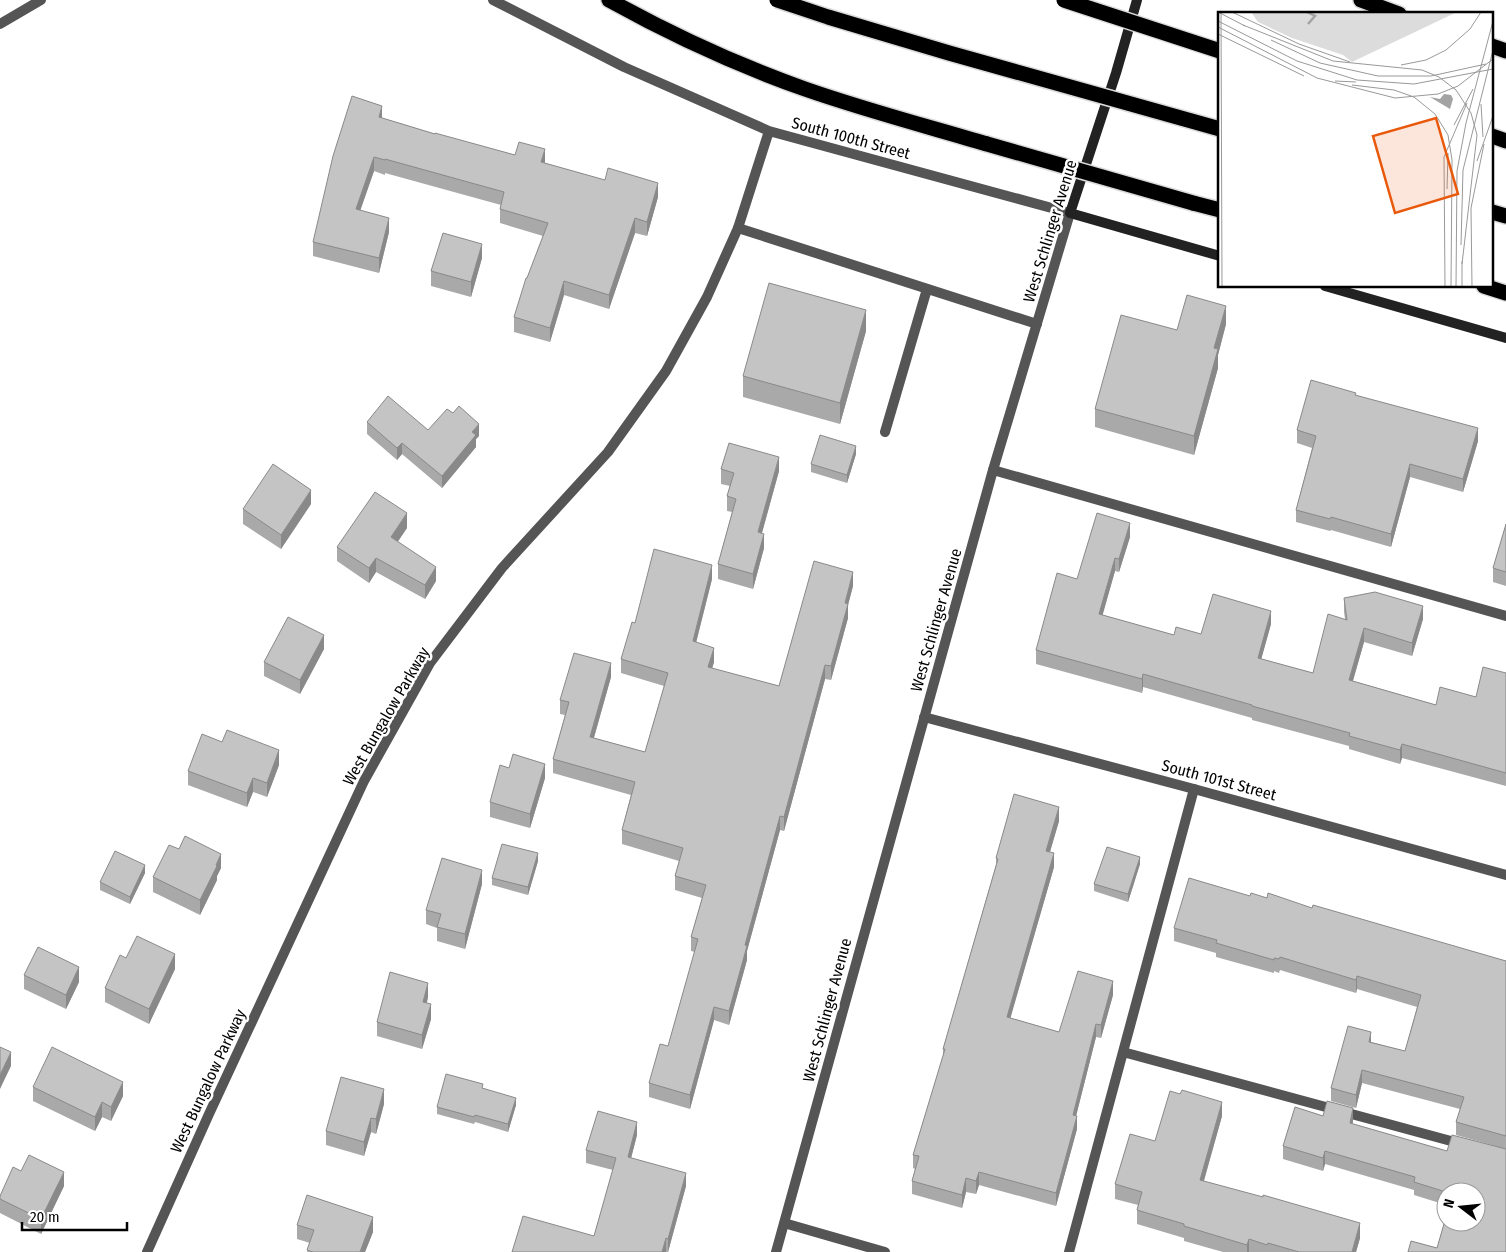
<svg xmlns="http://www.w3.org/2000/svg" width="1506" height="1252" viewBox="0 0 1506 1252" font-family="'Fira Sans Condensed',sans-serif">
  <rect width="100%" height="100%" fill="#fff"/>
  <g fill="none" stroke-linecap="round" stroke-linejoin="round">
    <g stroke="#dbdbdb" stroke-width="18">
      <path id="highway" d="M609 0C672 35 737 65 805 89 865 110 926 126 987 144
        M1361 0 1399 14
        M1492 46 1506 51
        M1492 136 1506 141
        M1193 203 1220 210
        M1492 212 1506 216
        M1484 286 1506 293"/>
    </g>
    <path stroke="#555" stroke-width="10" d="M738 228 1037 324
      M885 432 927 289
      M993 470 1506 616
      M1123 1052 1462 1144
      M1069 1252 1194 789"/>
    <path stroke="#555" stroke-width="10" d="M493 0 624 67 769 131 1070 213 993 470 776 1252
      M0 24 41 0
      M924 717 1194 789 1506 875
      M784 1223 885 1252
      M147 1252 209 1114 364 781 430 663 502 568 608 452 666 371 707 297 738 228 769 131"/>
    <path stroke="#222" stroke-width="10" d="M1137 0 1116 73 1070 213 1220 256
      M1325 286 1506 338"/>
    <use href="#highway" stroke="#000" stroke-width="15"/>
    <g stroke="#dbdbdb" stroke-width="18" stroke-linecap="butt">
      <path id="highway-bridge" d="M777 0 828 17 949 53 1220 129
        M1064 0 1220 51
        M987 144 1193 203"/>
    </g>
    <use href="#highway-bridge" stroke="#000" stroke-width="15"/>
  </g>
  <path fill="#a9a9a9" d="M382 118 435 134 545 163 658 197 647 236 635 233 609 309 564 295 550 342 514 332V317L527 278 543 236 500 223V209L501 205 385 173V175L374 171 360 210 389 232 379 273 313 256V242Z
    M482 258 471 297 431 286V271Z
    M1226 324 1218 355V368L1194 455 1095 427V409L1177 330Z
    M866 331 840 424 743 397V376Z
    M1356 395 1478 441 1463 492 1410 477 1391 547 1331 530 1330 531 1296 522V510L1312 448 1297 443V430Z
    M367 422 428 430 479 436 476 439V447L442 488 402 454 397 460 367 434Z
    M856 454 847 483 811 472V464Z
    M721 469 779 471 762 533 764 548 753 589 718 579V564L732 512 727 511V496L730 486 721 484Z
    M311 504 281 549 243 524V509Z
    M1506 524V586L1493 582V568Z
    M407 528 397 542 436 581 425 599 376 572 369 583 337 561V547Z
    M1130 537 1119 572 1115 571 1102 615 1174 635 1201 634 1271 624 1261 659 1313 673 1345 619 1344 612V598L1423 619 1412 656 1364 642 1353 681 1436 705 1476 697 1506 673V786L1402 758 1400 764 1349 749V746L1252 720V718L1143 687 1142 693 1036 664V650L1077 579Z
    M712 579 696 642 714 662 712 669 779 686 853 586 848 604V618L831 680 825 679 784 831 780 830 747 951V960L729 1025 714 1020 690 1109 649 1097V1083L668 1046 695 952 691 951V937L702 898 675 890V876L679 861 622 844V830L631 795 553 773V759L565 715 560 714V700L611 677 594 738 645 752 664 686 621 673V659L635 623Z
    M324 649 300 694 264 676V662Z
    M222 742 279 765 267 797 253 792 247 807 188 785V771Z
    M545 778 530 828 490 817V802Z
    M1059 821 1050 852 1054 867 1010 1018 1059 1032 1113 995 1101 1038 1096 1037 1076 1116 1077 1129 1056 1206 979 1185 976 1194 966 1192 962 1208 912 1194V1181L915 1169 913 1168V1155L943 1057V1049L996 865V858Z
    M538 861 528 895 492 885V878Z
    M1140 864 1128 902 1094 891V884Z
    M221 868 217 876V880L200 915 153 892V877Z
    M145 873 130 904 100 890V882Z
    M482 884 465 949 437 941V928L426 924V910Z
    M1250 896 1267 898 1312 908 1506 961V1149L1456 1135V1122L1460 1109 1362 1083 1356 1108 1331 1101V1088L1371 1042 1405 1051 1417 1007 1357 989 1356 993 1280 970 1279 973 1274 971V973L1216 957V953L1174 941V928Z
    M126 958 175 969 149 1024 105 1002V988Z
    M24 975 79 982 66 1009 24 989Z
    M428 997 427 1003 431 1019 422 1049 377 1036V1022Z
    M33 1087 123 1096 111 1121 102 1117 95 1131 33 1101Z
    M483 1088 516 1105 508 1132 475 1122 474 1124 437 1114V1107Z
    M1327 1101 1353 1108 1352 1124 1447 1151 1452 1135 1506 1149V1252H1408L1411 1241 1437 1248 1446 1217V1222H1476V1192H1446V1205L1414 1195V1190L1325 1164 1323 1171 1283 1159V1146L1295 1107 1323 1116Z
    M384 1104 376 1134 371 1132 364 1156 326 1145V1131Z
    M1222 1116 1204 1181 1360 1238 1356 1252H1223L1184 1241V1238L1137 1224V1210L1138 1205 1115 1199V1184Z
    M637 1135 631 1158 686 1186 668 1252H512L594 1236 613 1170 586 1163V1150Z
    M21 1171 64 1186 41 1234 0 1213V1196Z
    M297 1225 373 1232 365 1252H307L310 1243 297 1239Z"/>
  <path fill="#898989" d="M382 106V120L379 117Z
    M545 149V163L541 162Z
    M374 157V171L356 223V209Z
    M658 183V197L647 236V222Z
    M389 218V232L379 273V258Z
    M635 218V233L609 309V295Z
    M482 244V258L471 297V282Z
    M564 281V295L550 342V328Z
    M1226 306V324L1218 355V368L1194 455V436L1214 348Z
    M866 310V331L840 424V403Z
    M479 424V436L476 439V447L442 488V476L472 432Z
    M1478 428V441L1463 492V479Z
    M402 443V454L397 460V448Z
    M856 446V454L847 483V475Z
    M779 457V471L758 547V532Z
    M1410 464V477L1391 547V534Z
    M311 490V504L281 549V535Z
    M407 513V528L391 552V537Z
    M1130 523V537L1119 572V559Z
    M764 534V548L753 589V574Z
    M376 558V572L369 583V568Z
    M1115 558V571L1099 628V614Z
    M712 565V579L693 655V641Z
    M436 567V581L425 599V585Z
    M853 572V586L845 617V603Z
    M848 604V618L831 680V666Z
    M1423 606V619L1412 656V643Z
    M1271 611V624L1258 671V658Z
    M1364 628V642L1349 694V680Z
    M324 635V649L300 694V680Z
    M714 648V662L708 681V667Z
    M611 663V677L590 751V737Z
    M825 665V679L784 831V817Z
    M1143 674V687L1142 693V679Z
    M1402 744V758L1400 764V750Z
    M279 750V765L267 797V783Z
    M545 764V778L530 828V814Z
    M253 778V792L247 807V793Z
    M1059 807V821L1046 865V851Z
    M780 816V830L747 951V960L729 1025V1011L745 945Z
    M538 853V861L528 895V887Z
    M1054 853V867L1007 1030V1017Z
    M221 854V868L217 876V880L200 915V900Z
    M1140 857V864L1128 902V894Z
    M145 865V873L130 904V897Z
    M482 870V884L465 949V934Z
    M175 954V969L149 1024V1009Z
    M79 967V982L66 1009V995Z
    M1357 976V989L1356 993V980Z
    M1113 981V995L1101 1038V1025Z
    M428 983V997L423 1016V1002Z
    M431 1004V1019L422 1049V1035Z
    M714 1007V1020L690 1109V1095Z
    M1096 1024V1037L1073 1128V1115Z
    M1371 1032V1045L1369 1042Z
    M11 1052V1066L0 1089V1075Z
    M1362 1070V1083L1356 1108V1095Z
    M123 1082V1096L111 1121V1107Z
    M384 1089V1104L376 1134V1119Z
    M516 1098V1105L508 1132V1124Z
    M102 1102V1117L95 1131V1117Z
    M1222 1102V1116L1200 1194V1180Z
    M1353 1108V1122L1350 1136V1123Z
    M1077 1116V1129L1056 1206V1193Z
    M371 1118V1132L364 1156V1142Z
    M637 1122V1135L628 1170V1157Z
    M1325 1151V1164L1323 1171V1158Z
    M64 1172V1186L41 1234V1219Z
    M979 1172V1185L976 1194V1181Z
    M686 1173V1186L668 1252V1239Z
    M966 1178V1192L962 1208V1195Z
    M373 1217V1232L365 1252H360Z
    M1360 1223V1238L1356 1252H1352Z
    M666 1238V1252H662Z
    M1249 1239V1252H1247V1245Z"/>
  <path fill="#c4c4c4" stroke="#898989" d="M352 96 382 106 379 117 435 134V133L515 155 519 142 545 149 541 162 605 180 608 168 658 183 647 222 635 218 609 295 564 281 550 328 514 317 526 278H527L548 223 500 209 504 192 385 159V160L374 157 356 209 389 218 379 258 313 242 333 156Z
    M443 233 482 244 471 282 431 271Z
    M769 283 866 310 840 403 743 376Z
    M1187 295 1226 306 1214 348 1218 349 1194 436 1095 409 1121 315 1177 330Z
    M1311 380 1356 393 1355 395 1478 428 1463 479 1410 464 1391 534 1331 517 1330 519 1296 510 1316 436 1297 430Z
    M388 396 428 430 447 409 453 413 459 406 479 424 472 432 476 435 442 476 402 443 397 448 367 422Z
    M820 435 856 446 847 475 811 464Z
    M729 443 779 457 758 532 764 534 753 574 718 564 736 499 727 496 734 473 721 469Z
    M273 464 311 490 281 535 243 509Z
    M375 492 407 513 391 537 436 567 425 585 376 558 369 568 337 547Z
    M1097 513 1130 523 1119 559 1115 558 1099 614 1174 635 1176 627 1201 634 1213 594 1271 611 1258 658 1313 673 1328 614 1347 620 1344 598 1375 592 1423 606 1412 643 1364 628 1349 680 1436 705 1440 687 1476 697 1483 667 1506 673V773L1402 744 1400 750 1349 736 1350 733 1252 706V705L1143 674 1142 679 1036 650 1057 573 1077 579Z
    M1506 524V572L1493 568Z
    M654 549 712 565 693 641 714 648 708 667 779 686 814 561 853 572 845 603 848 604 831 666 825 665 784 817 780 816 745 945 747 946 729 1011 714 1007 690 1095 649 1083 660 1044 668 1046 698 939 691 937 706 885 675 876 683 848 622 830 635 782 553 759 569 702 560 700 574 653 611 663 590 737 645 752 668 673 621 659 632 622 635 623Z
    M288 617 324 635 300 680 264 662Z
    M227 730 279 750 267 783 253 778 247 793 188 771 202 734 222 742Z
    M513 754 545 764 530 814 490 802 500 765 509 768Z
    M1014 794 1059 807 1046 851 1054 853 1007 1017 1059 1032 1078 971 1113 981 1101 1025 1096 1024 1073 1115 1077 1116 1056 1193 979 1172 976 1181 966 1178 962 1195 912 1181 919 1156 913 1155 945 1049H943L998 859 996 858Z
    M185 836 221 854 216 865 217 866 200 900 153 877 169 845 179 849Z
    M502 844 538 853 528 887 492 878Z
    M1107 847 1140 857 1128 894 1094 884Z
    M115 851 145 865 130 897 100 882Z
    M442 858 482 870 465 934 437 927 441 914 426 910Z
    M1189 878 1250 896 1251 893 1267 898 1268 893 1312 908 1313 905 1506 961V1136L1456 1122 1464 1097 1362 1070 1356 1095 1331 1088 1348 1026 1371 1032 1369 1042 1405 1051 1421 995 1357 976 1356 980 1280 957 1279 959 1274 958V960L1216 943 1217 940 1174 928Z
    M137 936 175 954 149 1009 105 988 120 955 126 958Z
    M38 947 79 967 66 995 24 975Z
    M390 972 428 983 423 1002 431 1004 422 1035 377 1022Z
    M0 1047 11 1052 0 1075Z
    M52 1047 123 1082 111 1107 102 1102 95 1117 33 1087Z
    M446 1074 483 1084 482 1088 516 1098 508 1124 475 1115 474 1117 437 1107Z
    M341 1077 384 1089 376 1119 371 1118 364 1142 326 1131Z
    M1182 1090 1222 1102 1200 1180 1263 1197V1195L1360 1223 1352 1252H1299L1268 1243 1267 1245 1249 1239 1247 1245 1184 1226V1224L1137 1210 1142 1192 1115 1184 1130 1134 1155 1141 1170 1091 1180 1094Z
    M1327 1101 1353 1108 1350 1123 1447 1151 1452 1135 1506 1149V1252H1408L1411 1241 1437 1248 1446 1217V1222H1476V1192H1446L1414 1182 1415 1177 1325 1151 1323 1158 1283 1146 1295 1107 1323 1116Z
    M598 1111 637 1122 628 1157 686 1173 668 1239 666 1238 662 1252H512L523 1216 594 1236 616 1158 586 1150Z
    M29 1155 64 1172 41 1219 0 1199V1196L13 1167 21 1171Z
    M307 1195 373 1217 360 1252H313L307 1250 314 1230 297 1225Z"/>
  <g text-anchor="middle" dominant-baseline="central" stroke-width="5" stroke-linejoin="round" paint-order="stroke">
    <g font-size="16" fill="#000" stroke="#fff">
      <text transform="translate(851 138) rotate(15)">South 100th Street</text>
      <text transform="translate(1050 231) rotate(-73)">West Schlinger Avenue</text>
      <text transform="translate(936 620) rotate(-74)">West Schlinger Avenue</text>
      <text transform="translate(386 716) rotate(-60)">West Bungalow Parkway</text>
      <text transform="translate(1219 780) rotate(15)">South 101st Street</text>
      <text transform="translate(827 1010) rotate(-75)">West Schlinger Avenue</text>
      <text transform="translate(208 1081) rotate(-65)">West Bungalow Parkway</text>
    </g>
  </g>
  <g transform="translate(1218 12)">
    <rect width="275" height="275" fill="#fff"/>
    <path d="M33 0H239L134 50 125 43 74 26 40 10Z" fill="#dcdcdc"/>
    <path d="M226 82 233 83 235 87 232 97 212 85 222 87Z" fill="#a3a3a3"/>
    <path fill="none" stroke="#a3a3a3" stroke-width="2.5" d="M89 0 97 4 90 12"/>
    <path fill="none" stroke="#999" stroke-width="1" d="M0 0 27 14M3 0 4 275M14 0 81 32 132 50M0 9 79 49 139 68 196 72 275 57M25 13 115 49 204 58 221 65 238 78 253 101 259 123 244 252M0 15 99 66 177 86 220 82 240 74 275 47M0 22 86 64M53 28 102 51 160 64H213L268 52M183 53 208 48 228 38 252 17 263 0M117 69 138 70M134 73 176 78 196 85 217 102 230 123 234 148 233 275M263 92 265 125M236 113 255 77M259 149 275 104M229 177 230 141M243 233 245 158 275 38M244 249V275M227 275 226 145 249 91M238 275 239 159 248 111 275 9M254 275 253 196 266 132"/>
    <path fill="#e8590c" fill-opacity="0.15" stroke="#e8590c" stroke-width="2.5" d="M218 106 240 182 177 201 155 124Z"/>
    <rect width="275" height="275" fill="none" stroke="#000" stroke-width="2.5"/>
  </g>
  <g transform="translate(1461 1207) rotate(286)"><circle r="24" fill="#ffffff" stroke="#999999"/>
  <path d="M0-4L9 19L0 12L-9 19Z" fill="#000000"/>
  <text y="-8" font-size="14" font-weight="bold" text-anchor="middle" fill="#000000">N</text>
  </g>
  <path d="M22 1222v8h105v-8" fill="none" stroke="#000000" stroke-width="2.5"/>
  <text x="30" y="1222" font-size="15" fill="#000000" stroke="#ffffff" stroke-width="4" paint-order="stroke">20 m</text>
</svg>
